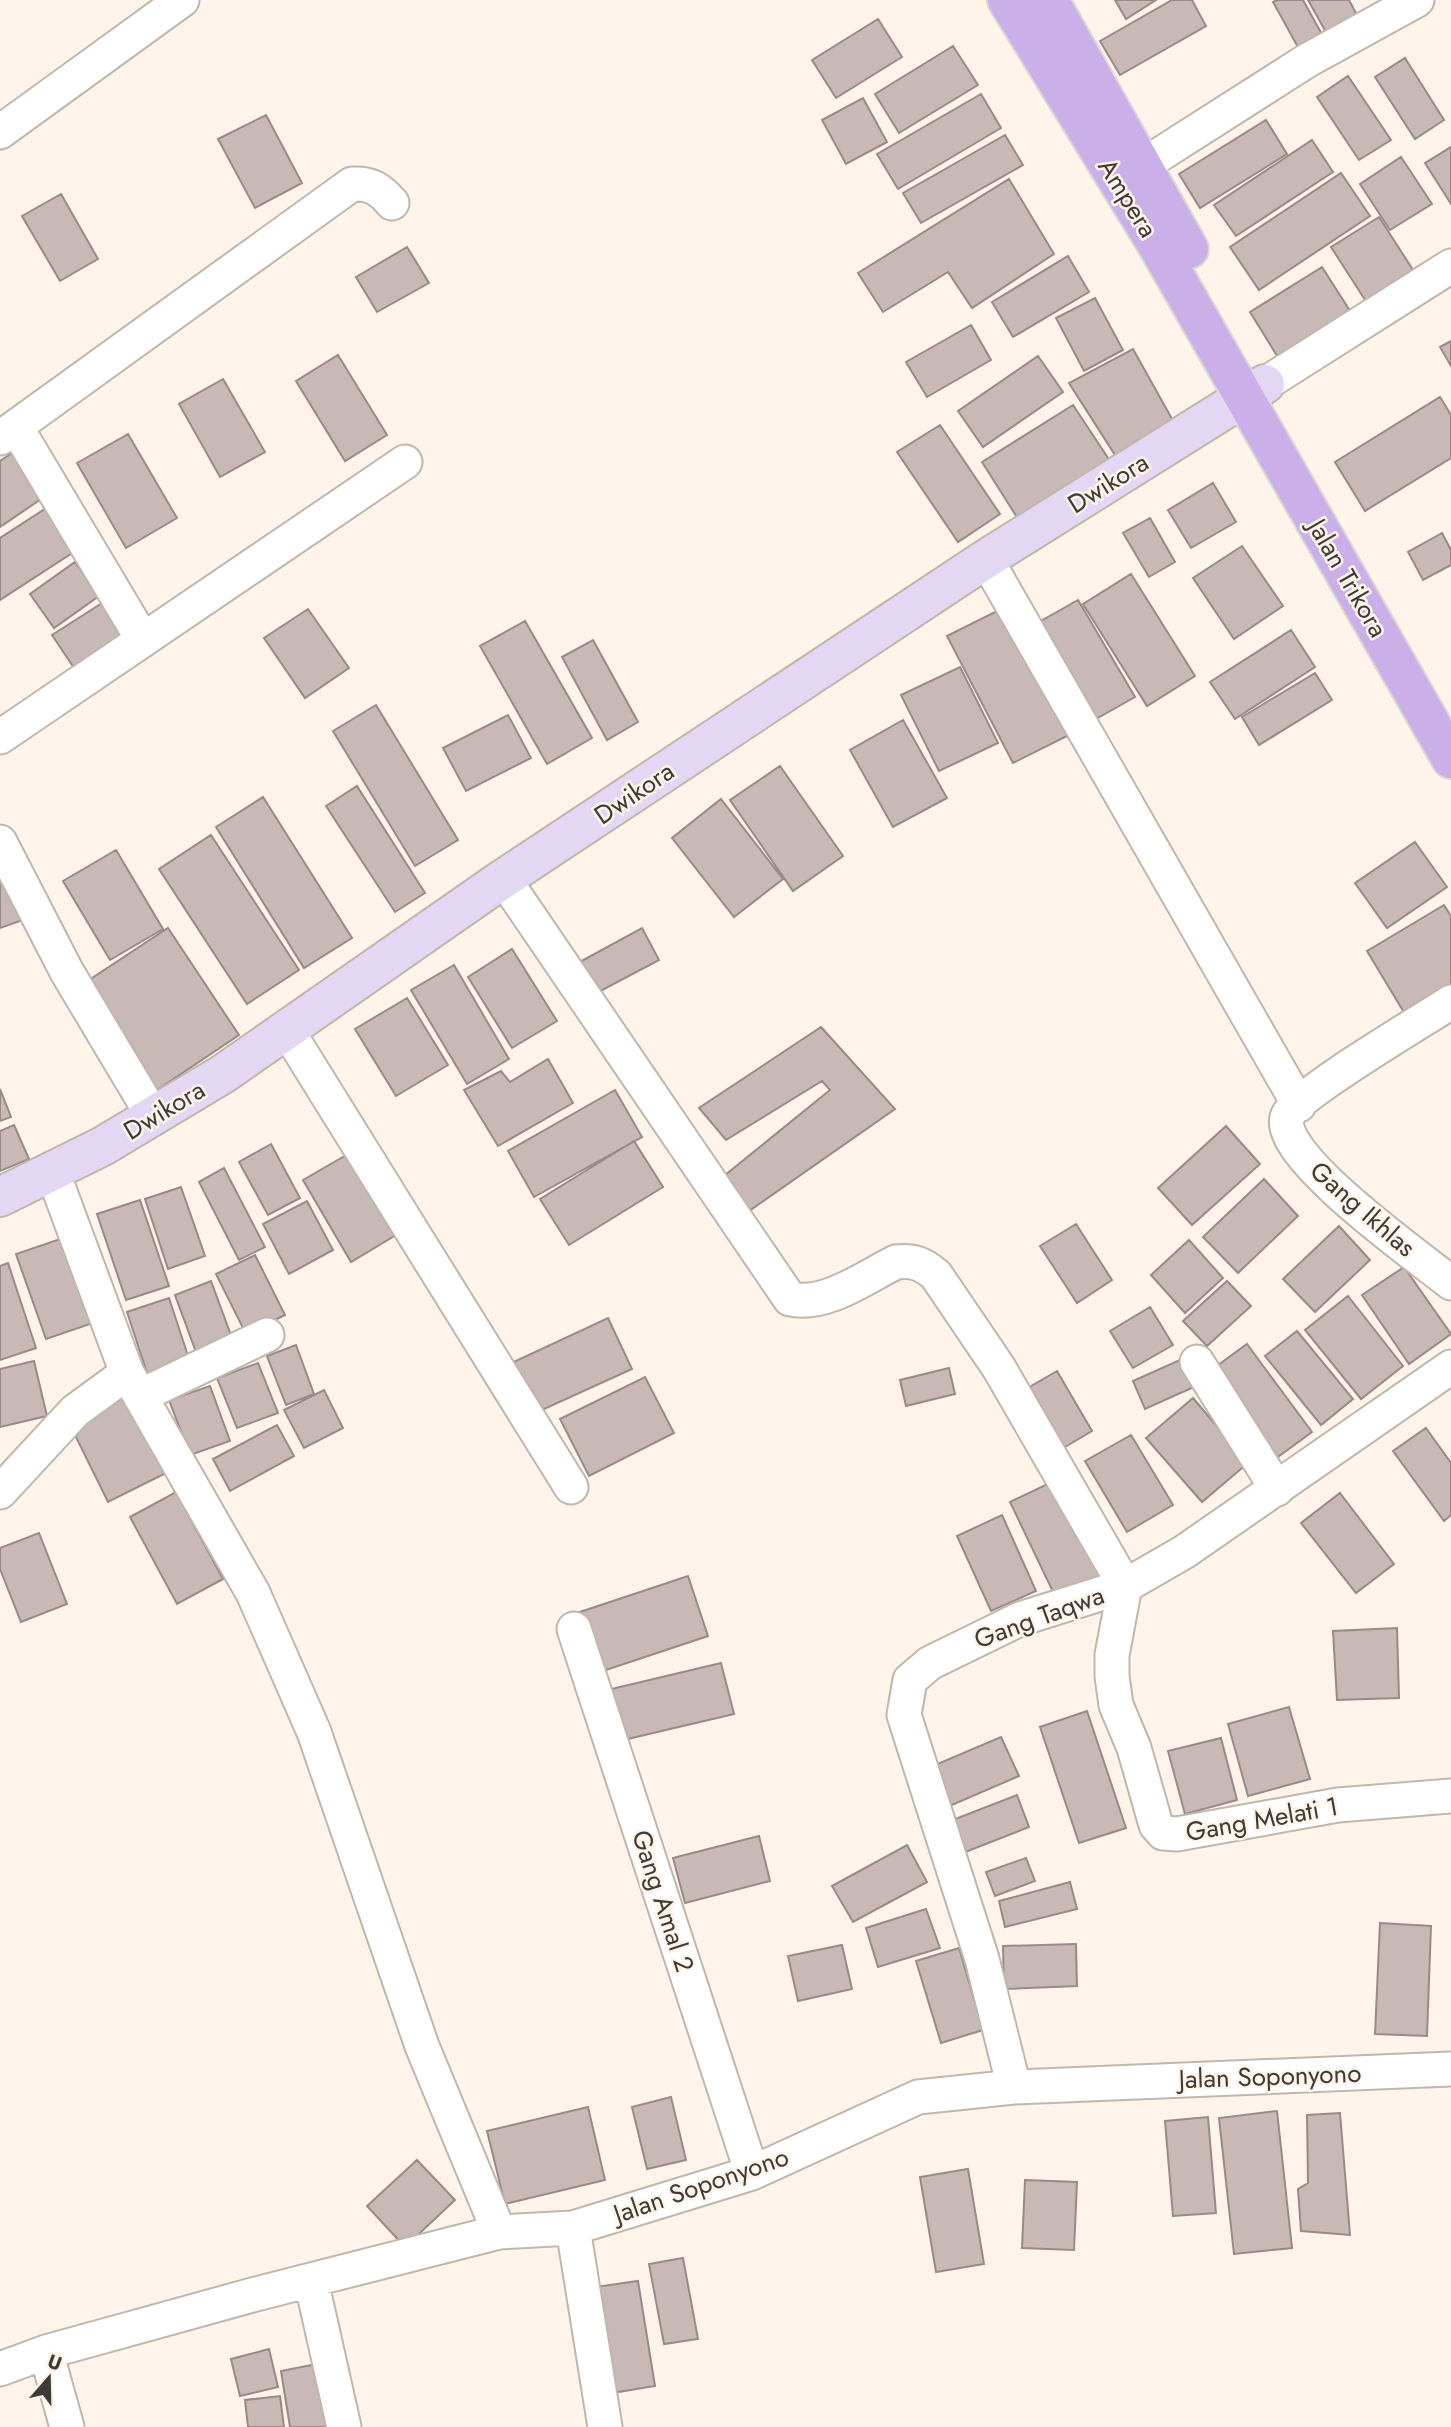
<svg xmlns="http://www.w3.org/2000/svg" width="1451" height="2427" viewBox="0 0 1451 2427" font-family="Jost,sans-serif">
  <rect width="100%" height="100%" fill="#fef4e9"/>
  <path fill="#c8b8b6" stroke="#998a88" stroke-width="2" d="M1115 0H1156L1126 19Z
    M1172 0H1192L1206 26 1120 75 1100 41Z
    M1277 0H1303L1324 38 1300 51 1273 2Z
    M1308 0H1349L1358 17 1327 34Z
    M878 19 902 57 836 98 812 60Z
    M953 46 978 85 899 133 875 94Z
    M1405 58 1444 120 1415 139 1375 77Z
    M1348 76 1391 140 1359 160 1317 97Z
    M981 94 1001 128 898 189 877 154Z
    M863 98 887 142 846 164 822 120Z
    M266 115 302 183 255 208 218 139Z
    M1266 120 1287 154 1200 208 1179 174Z
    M1005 135 1023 165 921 223 903 193Z
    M1312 140 1333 172 1236 236 1214 205Z
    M1451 147V204L1425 163Z
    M1401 157 1432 204 1390 230 1360 184Z
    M1341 173 1370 216 1259 290 1230 247Z
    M1009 179 1054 254 972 308 948 272 883 312 858 273Z
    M61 194 98 259 60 281 22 216Z
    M1379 217 1415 273 1367 303 1331 247Z
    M407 247 429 283 377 312 356 277Z
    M1068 256 1089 292 1013 337 992 302Z
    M1322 267 1352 314 1279 359 1250 312Z
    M1095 298 1123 350 1084 371 1056 318Z
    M971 325 991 360 927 397 906 362Z
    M1451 341V366L1440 347Z
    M1133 349 1172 419 1115 455 1069 383Z
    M338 355 387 435 345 461 296 381Z
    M1038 356 1063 392 983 447 958 411Z
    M223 379 265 452 220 477 179 404Z
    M1440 397 1451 415V458L1365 511 1335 462Z
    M1073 405 1112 464 1020 522 982 462Z
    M940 425 1000 514 958 542 897 452Z
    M128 434 177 518 126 548 77 463Z
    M21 447 53 491 0 527V461Z
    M1213 483 1236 522 1191 548 1168 510Z
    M51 505 80 548 0 600V538Z
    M1150 518 1175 562 1149 577 1123 533Z
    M1442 533 1451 550V565L1423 580 1408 552Z
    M1242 546 1283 606 1234 639 1193 578Z
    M75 562 99 596 54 628 30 594Z
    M1131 574 1195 676 1147 706 1083 604Z
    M1078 600 1135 697 1096 719 1039 622Z
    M102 603 128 642 78 674 52 635Z
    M1007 606 1073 733 1013 763 947 636Z
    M308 609 349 668 305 698 264 638Z
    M525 621 592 738 547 764 480 646Z
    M1291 630 1315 667 1235 719 1210 682Z
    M593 640 638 722 607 740 562 657Z
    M960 667 998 743 939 771 901 695Z
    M1315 673 1332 700 1259 745 1242 717Z
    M376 705 458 840 415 866 333 731Z
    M508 715 531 758 466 791 443 748Z
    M903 720 947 798 893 827 850 750Z
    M780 766 843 856 793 891 730 800Z
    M357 786 425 893 395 912 326 806Z
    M263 797 352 938 304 968 216 827Z
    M721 799 783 879 734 917 672 838Z
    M211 835 299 970 247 1004 159 869Z
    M1415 842 1447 887 1387 928 1355 883Z
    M116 850 163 929 110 960 63 881Z
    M0 868 23 920 0 928Z
    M1444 905 1451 916V993L1408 1019 1367 951Z
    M168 928 239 1035 157 1090 86 982Z
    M642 928 659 960 593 995 576 964Z
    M512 949 557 1021 512 1048 468 977Z
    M454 965 509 1059 467 1084 411 990Z
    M407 998 448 1065 396 1096 355 1029Z
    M821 1027 895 1109 742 1216 719 1180 830 1090 822 1081 726 1140 699 1108Z
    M548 1059 573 1103 498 1146 464 1090 501 1071 510 1082Z
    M0 1089 11 1117 0 1121Z
    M615 1090 642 1137 534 1197 508 1151Z
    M14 1125 29 1159 0 1171V1131Z
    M1226 1126 1260 1164 1192 1225 1158 1188Z
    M634 1141 663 1187 569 1245 540 1199Z
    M271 1144 300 1198 268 1215 239 1162Z
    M348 1154 396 1235 351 1262 303 1180Z
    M224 1168 265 1247 239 1260 199 1182Z
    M1264 1179 1298 1216 1238 1273 1203 1237Z
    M181 1187 205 1256 168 1269 145 1199Z
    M140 1200 169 1286 126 1300 97 1214Z
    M307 1201 333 1250 289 1274 263 1224Z
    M1076 1224 1112 1280 1077 1303 1040 1246Z
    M1339 1226 1370 1260 1315 1312 1283 1279Z
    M69 1236 99 1321 46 1339 16 1254Z
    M1189 1240 1223 1278 1185 1313 1151 1275Z
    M255 1255 285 1315 246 1334 216 1274Z
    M8 1263 36 1348 0 1360V1266Z
    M1404 1267 1451 1334 1409 1364 1362 1295Z
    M211 1281 232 1338 196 1352 175 1295Z
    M1227 1281 1251 1306 1207 1346 1183 1321Z
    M1348 1296 1403 1366 1361 1399 1305 1330Z
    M169 1298 190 1362 148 1376 127 1312Z
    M1150 1307 1173 1345 1133 1368 1110 1331Z
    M608 1318 632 1369 531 1415 507 1365Z
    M1297 1331 1353 1399 1321 1425 1265 1356Z
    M1247 1344 1312 1432 1275 1459 1210 1371Z
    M296 1345 314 1394 286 1405 267 1356Z
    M1182 1359 1194 1387 1145 1409 1133 1381Z
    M34 1361 47 1416 0 1427V1369Z
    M258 1363 278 1413 237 1428 217 1378Z
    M949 1368 955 1394 906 1406 900 1380Z
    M1057 1371 1092 1431 1055 1453 1019 1393Z
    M645 1377 674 1433 589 1476 560 1419Z
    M210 1386 230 1441 190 1455 169 1400Z
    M324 1390 343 1428 304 1448 284 1410Z
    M128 1395 166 1473 108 1502 69 1423Z
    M1193 1398 1248 1463 1202 1502 1146 1438Z
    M277 1425 294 1456 230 1491 213 1459Z
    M1426 1428 1451 1463V1515L1444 1521 1393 1451Z
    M1131 1435 1173 1505 1127 1532 1085 1461Z
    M1058 1479 1104 1574 1055 1596 1010 1502Z
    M176 1492 223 1579 177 1604 130 1517Z
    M1340 1493 1394 1564 1356 1593 1301 1523Z
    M1002 1515 1036 1591 991 1611 957 1536Z
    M39 1533 67 1604 21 1622 0 1569V1548Z
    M688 1576 708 1636 594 1674 574 1614Z
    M1397 1628 1399 1698 1337 1700 1333 1631Z
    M721 1663 734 1714 615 1742 603 1691Z
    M1289 1707 1310 1779 1248 1796 1228 1724Z
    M1087 1711 1126 1828 1079 1843 1040 1727Z
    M1001 1737 1019 1776 945 1808 928 1768Z
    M1221 1738 1237 1800 1185 1814 1168 1751Z
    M1017 1795 1029 1827 963 1853 950 1821Z
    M759 1836 770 1881 685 1903 673 1858Z
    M907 1845 927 1882 853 1922 832 1886Z
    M1026 1858 1035 1881 995 1896 986 1872Z
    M1070 1882 1077 1909 1005 1927 999 1901Z
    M926 1909 940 1948 878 1967 866 1928Z
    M1380 1923 1431 1926 1427 2036 1375 2034Z
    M1076 1944 1077 1986 1004 1989 1003 1946Z
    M842 1945 852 1989 798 2001 788 1956Z
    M959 1948 983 2030 941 2043 916 1961Z
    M671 2097 686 2160 647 2169 632 2107Z
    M588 2107 605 2180 505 2204 487 2131Z
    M1277 2111 1292 2248 1234 2254 1219 2118Z
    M1340 2113 1350 2235 1301 2231 1298 2189 1308 2183 1307 2115Z
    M1208 2117 1216 2213 1173 2216 1165 2121Z
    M417 2160 455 2200 405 2247 367 2206Z
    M968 2169 984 2264 936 2272 920 2177Z
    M1025 2180 1077 2182 1074 2250 1022 2248Z
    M683 2258 698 2339 664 2344 649 2264Z
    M638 2281 655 2386 612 2393 595 2287Z
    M269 2349 278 2387 240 2396 231 2359Z
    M317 2364 328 2427H290L281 2371Z
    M280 2396 284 2427H248L245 2400Z"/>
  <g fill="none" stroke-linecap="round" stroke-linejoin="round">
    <g stroke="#c0b7ac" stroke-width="37">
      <path id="street" d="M0 132 182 0
        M1120 180 1308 60 1417 0
        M1265 384 1451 266
        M16 427 143 640
        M0 438 352 184C371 183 380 189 392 203
        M986 559 1299 1105
        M0 737 405 462
        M0 842 67 972 153 1116
        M504 879 790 1299C826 1307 865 1277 896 1262 914 1260 923 1264 936 1275L999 1368 1125 1586 1112 1655V1676L1116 1705 1134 1748 1156 1825 1163 1833 1177 1834 1338 1805 1451 1796
        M1451 1002C1422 1021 1301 1092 1288 1115 1269 1152 1423 1260 1451 1283
        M287 1030 571 1487
        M53 1173 127 1373 253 1593 314 1732 422 2046 499 2232
        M1197 1362 1277 1489
        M140 1396 267 1335
        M0 1492 75 1411 127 1373
        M574 1629 752 2173
        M1014 2087 982 1959 904 1715 910 1680 930 1663 1020 1619 1125 1586 1184 1552 1451 1367
        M573 2228 605 2427
        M311 2280 344 2427
        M46 2352 67 2427
        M0 2369 46 2352 256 2294 499 2232 573 2228 752 2173 918 2097 1014 2087 1451 2069"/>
    </g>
    <g stroke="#c0b7ac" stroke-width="42">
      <path id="secondary" d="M0 1197 103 1146 223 1074 497 883 986 559 1265 384"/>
    </g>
    <g stroke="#d8d8d7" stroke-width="42">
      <path id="primary" d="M1007 0 1156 243 1451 759
        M1049 0 1189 249"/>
    </g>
    <use href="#street" stroke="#fff" stroke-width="33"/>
    <use href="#secondary" stroke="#e4d7f3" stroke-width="38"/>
    <use href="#primary" stroke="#caafe8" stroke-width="38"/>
  </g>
  <g text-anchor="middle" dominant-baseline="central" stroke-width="5" stroke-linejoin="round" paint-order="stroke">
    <g font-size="26" fill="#3e3a35" stroke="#fef4e9">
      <text transform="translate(1128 198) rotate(58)">Ampera</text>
      <text transform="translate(1108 483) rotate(-32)">Dwikora</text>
      <text transform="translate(1348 578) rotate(60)">Jalan Trikora</text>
      <text transform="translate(634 793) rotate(-34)">Dwikora</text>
      <text transform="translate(164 1110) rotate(-31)">Dwikora</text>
      <text transform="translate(1363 1209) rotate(41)">Gang Ikhlas</text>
      <text transform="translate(1039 1617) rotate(-20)">Gang Taqwa</text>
      <text transform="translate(1262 1819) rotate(-10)">Gang Melati 1</text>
      <text transform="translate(663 1901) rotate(72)">Gang Amal 2</text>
      <text transform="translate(1270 2076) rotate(-2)">Jalan Soponyono</text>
      <text transform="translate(701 2185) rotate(-19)">Jalan Soponyono</text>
    </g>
  </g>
  <g transform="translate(49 2378) rotate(20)" stroke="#fef4e9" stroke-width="5" paint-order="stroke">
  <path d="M0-5L12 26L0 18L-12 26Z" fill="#3e3a35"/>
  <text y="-10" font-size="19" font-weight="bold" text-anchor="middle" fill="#3e3a35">U</text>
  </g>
</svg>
